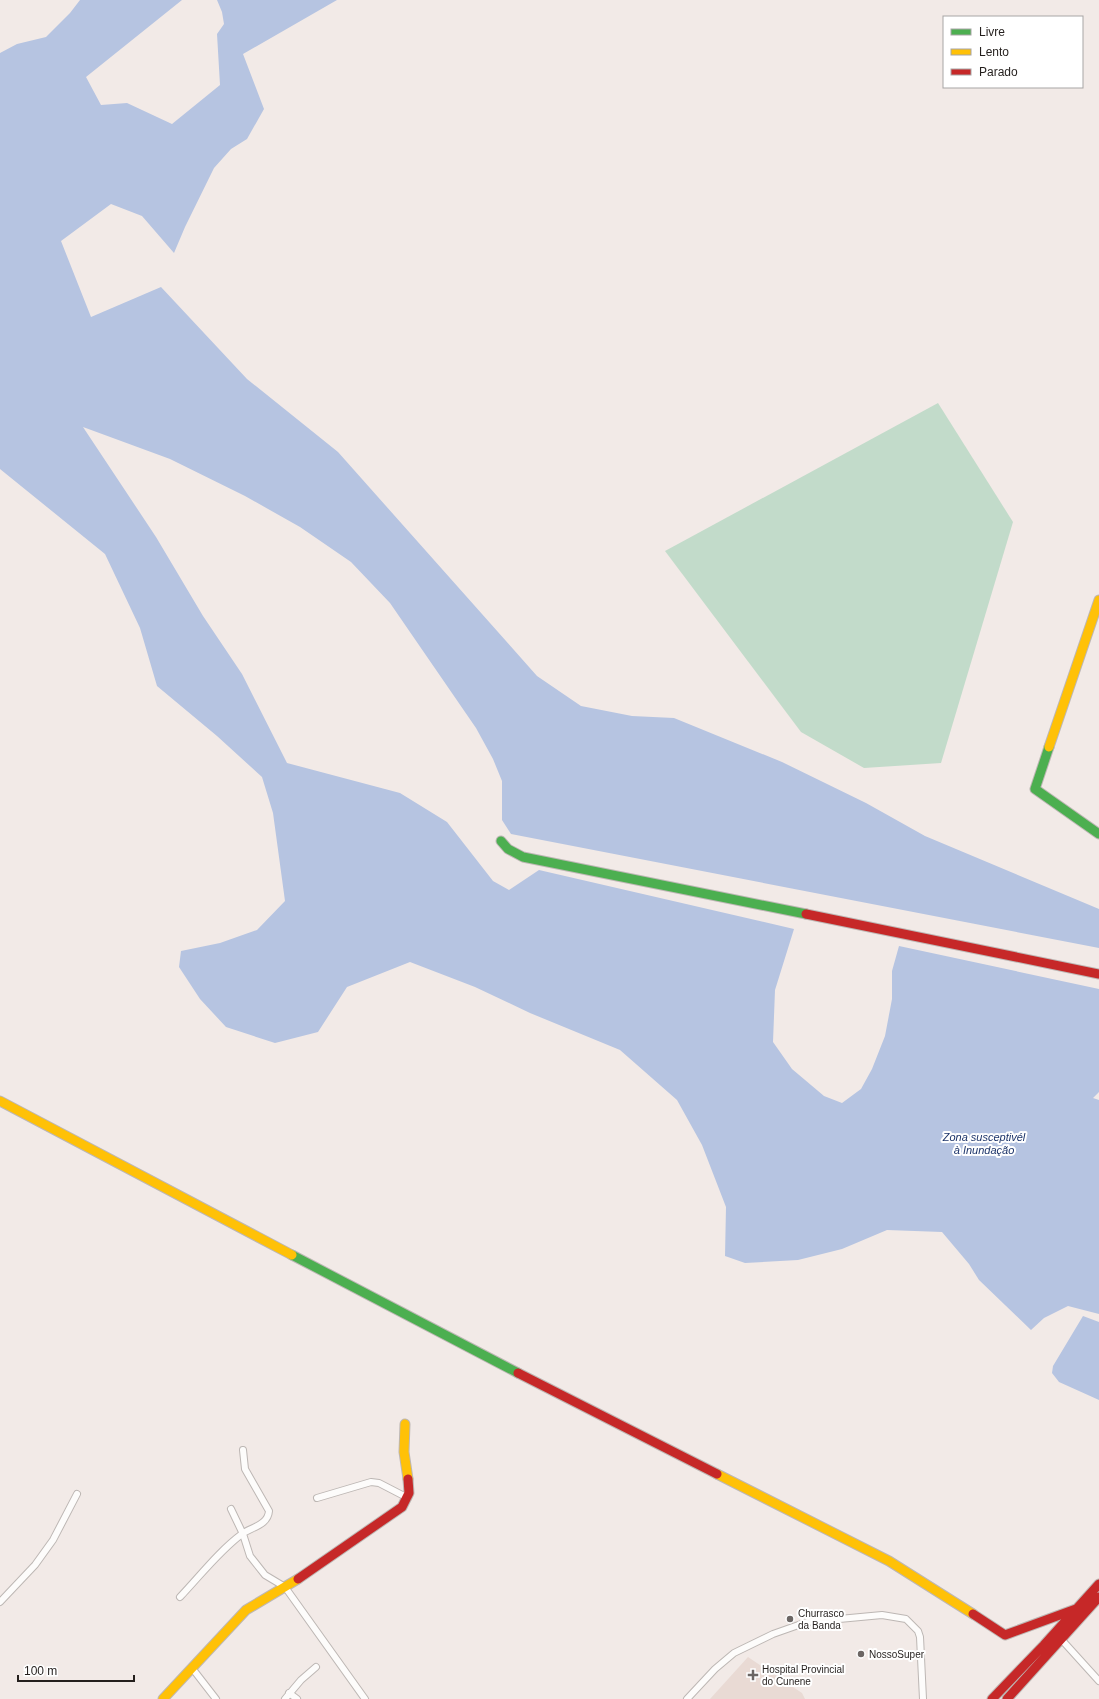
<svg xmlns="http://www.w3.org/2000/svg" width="1099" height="1699" viewBox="0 0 1099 1699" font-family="Helvetica,sans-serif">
  <rect width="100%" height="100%" fill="#f2eae7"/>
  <path fill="#e9dad4" d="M748 1657 802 1693 805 1699H710Z"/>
  <path fill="#c2dbca" d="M938 403 1013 522 941 763 864 768 801 732 665 551Z"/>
  <path fill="#b6c4e1" d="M80 0H182L86 77 101 105 127 103 172 124 220 85 217 34 224 24 222 12 217 0H337L243 54 264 109 247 139 231 149 214 168 185 227 174 253 142 216 111 204 61 241 91 317 161 287 247 379 338 452 537 676 581 706 632 716 674 718 782 762 866 803 925 836 1099 909V948L511 834 502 820V781L493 759 476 728 390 603 351 562 300 527 245 496 170 459 83 427 156 537 203 616 242 674 287 763 400 793 447 822 493 881 509 890 539 870 794 929 775 990 773 1042 792 1069 824 1096 842 1103 861 1089 872 1069 885 1036 892 999V971L899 946 1099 989V1092L1093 1098 1099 1100V1314L1068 1306 1044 1318 1031 1330 979 1280 969 1264 942 1232 887 1230 842 1249 798 1260 745 1263 725 1256 726 1207 702 1145 677 1100 620 1050 530 1013 475 987 410 962 347 987 318 1032 275 1043 226 1027 200 999 179 967 181 951 220 943 257 930 285 901 273 813 262 777 217 736 157 686 140 628 105 554 0 469V53L17 44 46 37 70 13Z
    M1083 1316 1099 1322V1400L1059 1382 1052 1373 1053 1366Z"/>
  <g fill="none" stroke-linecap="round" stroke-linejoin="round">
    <g stroke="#bdb7b4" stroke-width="8">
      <path id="street" d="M317 1498 371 1482 379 1483 408 1498
        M231 1509 243 1534 250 1556 265 1575 285 1587 365 1699
        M180 1597C200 1576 219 1551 242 1534 252 1527 268 1525 269 1511L245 1469 243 1450
        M0 1602 35 1565 53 1540 77 1494
        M1061 1639 1099 1681
        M192 1668 216 1699
        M289 1693 297 1699
        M285 1699 301 1680 316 1667
        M687 1699 715 1669 734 1653 773 1634 807 1622 882 1615 906 1619 918 1631 920 1637 923 1699"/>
    </g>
    <g stroke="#bdb7b4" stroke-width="11">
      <path id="fast" d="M1049 747 1035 789 1099 834
        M501 841 508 849 523 857 806 914
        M292 1255 518 1373"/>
    </g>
    <g stroke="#bdb7b4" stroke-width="11">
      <path id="slow" d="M1049 747 1099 600
        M0 1101 292 1255
        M405 1424 404 1452 408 1479
        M717 1474 889 1561 973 1614
        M163 1699 246 1610 298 1579"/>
    </g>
    <g stroke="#bdb7b4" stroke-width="11">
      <path id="jam" d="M806 914 1099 974
        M518 1373 717 1474
        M298 1579 402 1507 409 1493 408 1479
        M973 1614 1005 1635 1076 1609
        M992 1699 1044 1645 1099 1584
        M1007 1699 1099 1597"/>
    </g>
    <use href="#street" stroke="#fdfcfb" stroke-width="6"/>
    <use href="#fast" stroke="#4caf50" stroke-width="9"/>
    <use href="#slow" stroke="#ffc107" stroke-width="9"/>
    <use href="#jam" stroke="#c62828" stroke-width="9"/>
  </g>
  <g fill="#6c6664" stroke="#fff" stroke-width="1.5">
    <circle cx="790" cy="1619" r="4"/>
    <circle cx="861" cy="1654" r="4"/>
    <path d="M751 1669h4v4h4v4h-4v4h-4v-4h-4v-4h4z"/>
  </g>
  <g text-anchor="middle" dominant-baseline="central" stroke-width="4" stroke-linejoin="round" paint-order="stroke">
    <g font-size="10" fill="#241f1d" stroke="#fff" text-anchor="start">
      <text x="798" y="1613">Churrasco<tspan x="798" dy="12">da Banda</tspan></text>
      <text x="869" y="1654">NossoSuper</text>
      <text x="762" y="1669">Hospital Provincial<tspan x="762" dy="12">do Cunene</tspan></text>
    </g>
    <g font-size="11" font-style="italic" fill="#1b3369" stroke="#fff">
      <text x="984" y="1137">Zona susceptivél<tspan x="984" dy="13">à Inundação</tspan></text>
    </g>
  </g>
  <rect x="943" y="16" width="140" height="72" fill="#ffffff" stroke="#a7a5a5"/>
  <rect x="951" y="29" width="20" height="6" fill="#4caf50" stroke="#a7a5a5"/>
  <text x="979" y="36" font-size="12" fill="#241f1d">Livre</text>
  <rect x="951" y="49" width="20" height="6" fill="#ffc107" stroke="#a7a5a5"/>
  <text x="979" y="56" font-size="12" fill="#241f1d">Lento</text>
  <rect x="951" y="69" width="20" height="6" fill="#c62828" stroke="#a7a5a5"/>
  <text x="979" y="76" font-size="12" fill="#241f1d">Parado</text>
  <path d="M18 1675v6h116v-6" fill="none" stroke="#241f1d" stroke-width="2"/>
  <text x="24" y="1675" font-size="12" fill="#241f1d" stroke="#ffffff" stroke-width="3" paint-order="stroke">100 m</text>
</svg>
